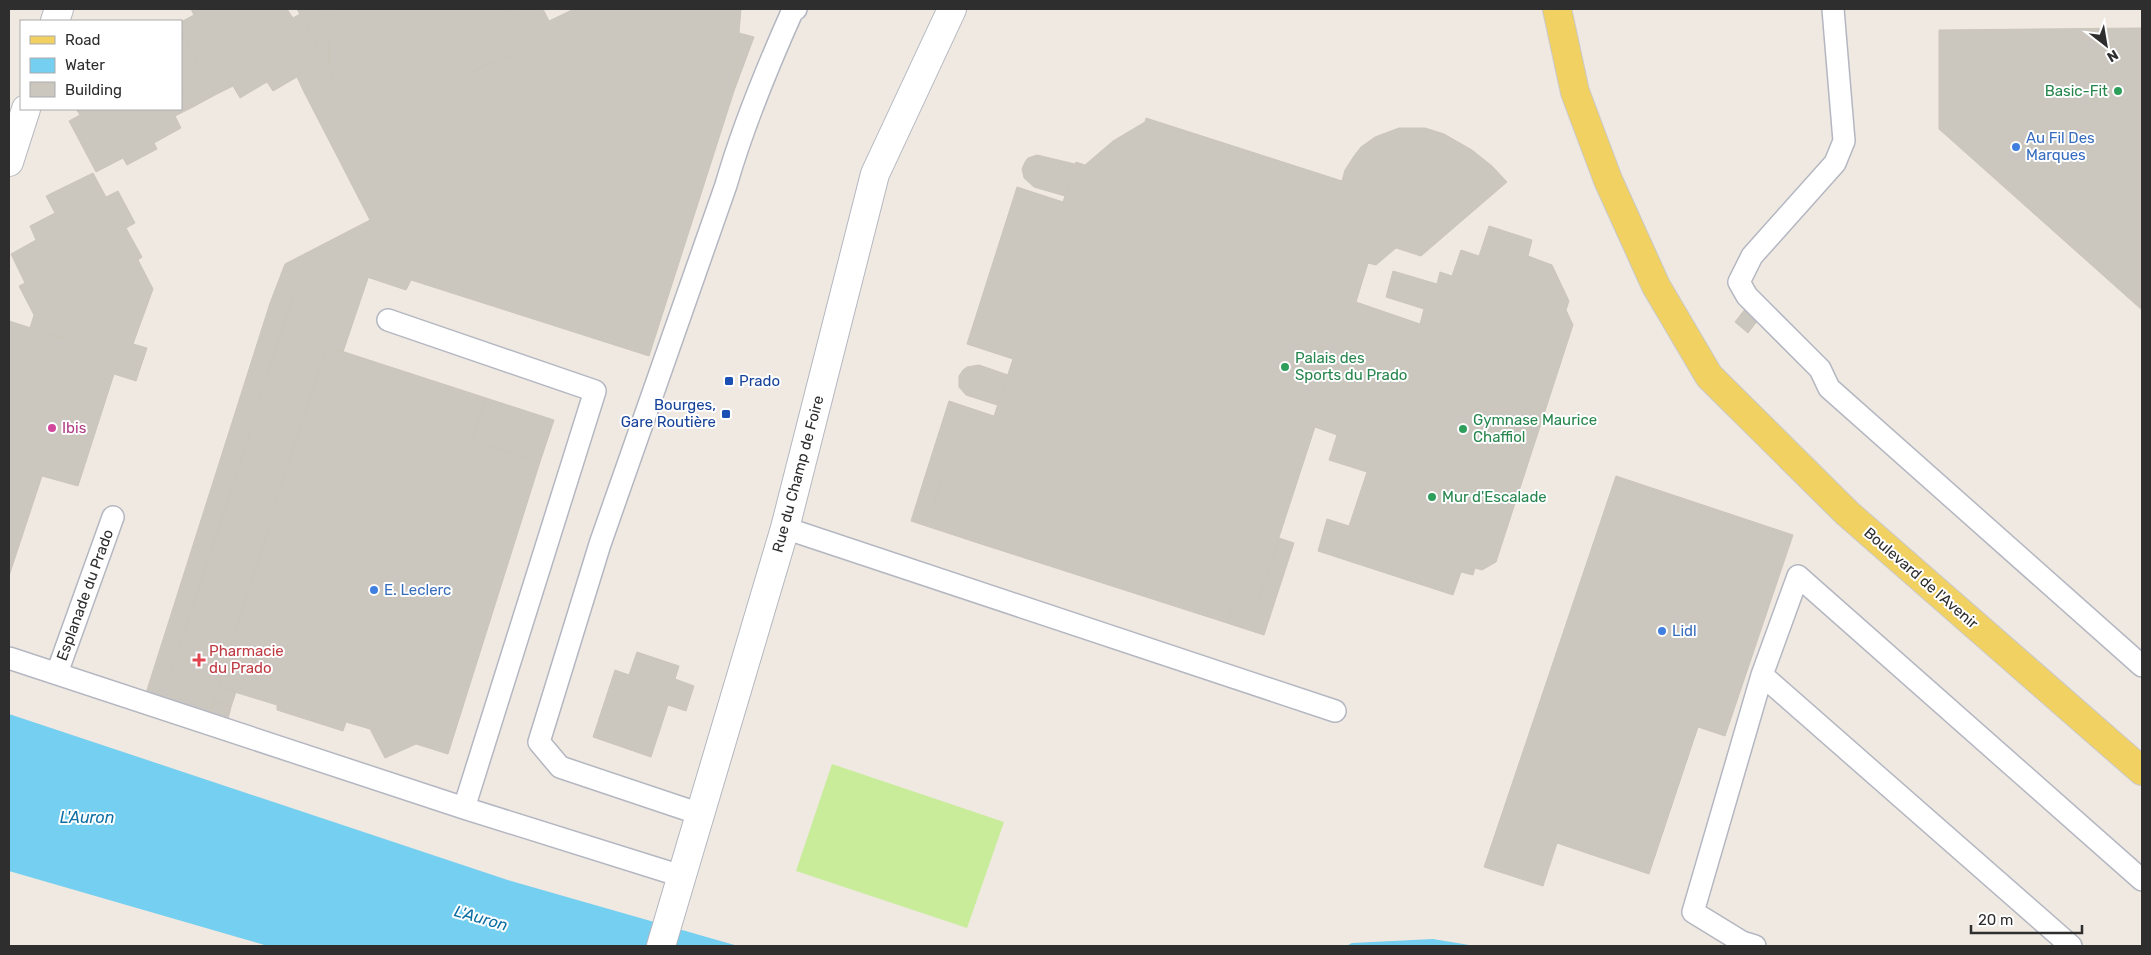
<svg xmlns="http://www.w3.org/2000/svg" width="2151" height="955" viewBox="0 0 2151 955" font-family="Rubik,sans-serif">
  <rect width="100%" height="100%" fill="#efe9e1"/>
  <path fill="#c9ec9a" d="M832 764 1004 822 967 928 796 871Z"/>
  <path fill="#75cff0" d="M9 714 511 881 738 946H268L9 871Z
    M1433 939 1475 946H1346L1352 943Z"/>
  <path fill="#cbc7bf" stroke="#cbc5ba" d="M191 9H287L293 18 300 14 334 78 304 92 297 77 273 91 267 82 240 98 233 86 215 95 181 32V22L194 15Z
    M297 9H328L329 64 328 66Z
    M328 9H509L528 48 434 87 422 100 329 64Z
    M509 9H543L549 21 574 9H741L734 91 649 356 411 280 406 290 340 268 270 303 285 264 370 220 304 92 334 78 328 66 329 64 422 100 434 87 528 48Z
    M2142 28V310L1939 129V30Z
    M181 32 215 95 193 107 181 85Z
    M739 33 754 37 734 91 738 54Z
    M181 85 193 107 175 116 181 128 154 143 157 149 127 165 123 158 96 172 69 121 80 115 76 109H181Z
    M1146 118 1342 181 1345 170 1354 156 1361 147 1375 137 1399 128H1425L1444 134 1472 150 1492 166 1507 182 1421 256 1396 248 1376 265 1368 263 1356 302 1420 324 1424 309 1386 297 1393 271 1437 284 1440 272 1452 276 1461 250 1479 256 1489 226 1532 240 1528 256 1552 265 1569 301 1566 310 1573 325 1496 562 1482 570 1475 568 1473 575 1461 572 1453 595 1318 551 1327 519 1349 526 1367 472 1329 460 1337 435 1315 427 1254 614 1232 607 1227 623 978 543 983 526 932 510 942 478 926 473 949 401 994 416 1013 359 967 344 1017 187 1063 202 1076 162 1085 165 1113 141 1145 122Z
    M1037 155 1075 164 1065 196 1034 187 1024 178 1022 169 1025 162 1028 158Z
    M93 173 106 197 118 191 135 223 126 228 142 257 138 260 153 289 133 344 147 348 142 363 30 328 34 315 19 286 25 283 11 254 36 240 30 226 55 213 46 196Z
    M340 268 368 278 343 352 326 346 218 687 172 672 295 291Z
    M295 291 172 672 218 687 210 713 146 693 270 303Z
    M1745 309 1758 320 1748 333 1735 322Z
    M9 321 142 363 136 381 114 374 78 486 42 476 9 576Z
    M326 346 486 398 472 441 540 462 448 754 416 744 385 758 370 729 346 722 343 731 277 710V705L218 687Z
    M979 365 1008 375 997 405 966 395 959 387V376L963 370 967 367Z
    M486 398 554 420 540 462 472 441Z
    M926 473 942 478 932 510 983 526 978 543 911 521Z
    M1616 476 1793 535 1725 736 1698 727 1649 874 1557 843 1543 886 1484 867Z
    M1279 538 1294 543 1264 635 1227 623 1232 607 1254 614Z
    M637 652 679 666 675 679 694 686 686 711 668 705 651 757 593 737 615 670 629 675Z
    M218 687 236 692 231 707 214 701Z
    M214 701 231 707 228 719 210 713Z"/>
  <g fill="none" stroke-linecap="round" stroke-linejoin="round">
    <g stroke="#b4b7c1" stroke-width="24">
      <path id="lane" d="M1833 9 1844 141 1835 163 1752 256 1739 282 1747 296 1820 369 1829 388 2142 666
        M388 320 595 391 464 808
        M785 528 1335 711
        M9 658 464 808 681 876
        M57 673 113 517
        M700 814 560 767 539 742 600 544 726 185C743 126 767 68 792 12L796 9
        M1755 946 1742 942 1693 912 1762 675
        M2071 946 1762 675 1798 576 2142 880"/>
    </g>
    <g stroke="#b4b7c1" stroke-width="30">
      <path id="street" d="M55 21 59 9
        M9 162 26 109
        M661 946 785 528 875 174 952 9"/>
    </g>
    <g stroke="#c9c9c9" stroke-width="30">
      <path id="primary" d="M1557 9 1575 92 1608 180 1656 286 1709 376 1847 513 2142 771"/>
    </g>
    <use href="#lane" stroke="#fff" stroke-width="21"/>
    <use href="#street" stroke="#fff" stroke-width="28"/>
    <use href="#primary" stroke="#f2d163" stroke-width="28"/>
  </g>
  <g fill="#2e9e5b" stroke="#fff" stroke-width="2">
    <circle cx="2118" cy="91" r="5"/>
    <circle cx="1285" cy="367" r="5"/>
    <circle cx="1463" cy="429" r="5"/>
    <circle cx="1432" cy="497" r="5"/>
  </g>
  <g fill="#3f7fe0" stroke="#fff" stroke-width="2">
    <circle cx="2016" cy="147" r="5"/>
    <circle cx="374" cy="590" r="5"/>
    <circle cx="1662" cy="631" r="5"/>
  </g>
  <g fill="#1a4fb4" stroke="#fff" stroke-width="2">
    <rect x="724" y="376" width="10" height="10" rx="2.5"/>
    <rect x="721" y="409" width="10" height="10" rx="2.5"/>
  </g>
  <circle fill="#d1479c" stroke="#fff" stroke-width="2" cx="52" cy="428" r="5"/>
  <path fill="#e0444e" stroke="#fff" stroke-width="2" d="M196.5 652.5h5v5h5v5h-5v5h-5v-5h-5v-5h5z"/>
  <g text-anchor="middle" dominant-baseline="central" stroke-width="4" stroke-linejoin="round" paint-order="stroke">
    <g font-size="15" fill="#27864d" stroke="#fff" text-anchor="start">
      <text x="2108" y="91" text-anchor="end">Basic-Fit</text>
      <text x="1295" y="358">Palais des<tspan x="1295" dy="17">Sports du Prado</tspan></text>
      <text x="1473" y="420">Gymnase Maurice<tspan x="1473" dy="17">Chaffiol</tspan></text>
      <text x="1442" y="497">Mur d'Escalade</text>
    </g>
    <g font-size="15" fill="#366cbe" stroke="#fff" text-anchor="start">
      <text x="2026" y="138">Au Fil Des<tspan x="2026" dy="17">Marques</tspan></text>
      <text x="384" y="590">E. Leclerc</text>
      <text x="1672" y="631">Lidl</text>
    </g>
    <g font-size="15" fill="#164399" stroke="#fff" text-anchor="start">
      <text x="739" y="381">Prado</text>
      <text x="716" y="405" text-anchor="end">Bourges,<tspan x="716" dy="17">Gare Routière</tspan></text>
    </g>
    <g font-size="15" fill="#b23c85" stroke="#fff" text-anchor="start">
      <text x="62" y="428">Ibis</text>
    </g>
    <g font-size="15" fill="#2e2e2e" stroke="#fff">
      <text transform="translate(798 474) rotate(-75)">Rue du Champ de Foire</text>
      <text transform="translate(1921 578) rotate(41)">Boulevard de l'Avenir</text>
      <text transform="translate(85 595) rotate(-70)">Esplanade du Prado</text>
    </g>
    <g font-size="15" fill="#be3a42" stroke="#fff" text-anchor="start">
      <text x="209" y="651">Pharmacie<tspan x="209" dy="17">du Prado</tspan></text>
    </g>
    <g font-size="16" font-style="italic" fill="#0d6fa3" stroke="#fff">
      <text x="87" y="817">L'Auron</text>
      <text transform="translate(481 918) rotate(16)">L'Auron</text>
    </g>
  </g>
  <rect width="2151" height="955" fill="none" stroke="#2e2e2e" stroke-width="20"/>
  <rect x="20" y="20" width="162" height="90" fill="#ffffff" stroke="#ababab"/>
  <rect x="30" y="36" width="25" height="8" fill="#f2d163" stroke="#ababab"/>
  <text x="65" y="45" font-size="15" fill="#2e2e2e">Road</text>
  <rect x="30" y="58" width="25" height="15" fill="#75cff0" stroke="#ababab"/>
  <text x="65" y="70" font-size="15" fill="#2e2e2e">Water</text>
  <rect x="30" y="82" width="25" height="15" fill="#cbc7bf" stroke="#ababab"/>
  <text x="65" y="95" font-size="15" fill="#2e2e2e">Building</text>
  <g transform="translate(2106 45) rotate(149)" stroke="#ffffff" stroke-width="4" paint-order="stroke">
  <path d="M0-4L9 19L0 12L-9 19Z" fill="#2e2e2e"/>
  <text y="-8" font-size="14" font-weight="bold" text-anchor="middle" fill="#2e2e2e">N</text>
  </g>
  <path d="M1971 925v8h111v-8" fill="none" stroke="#2e2e2e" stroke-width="2.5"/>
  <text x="1978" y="925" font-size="15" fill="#2e2e2e" stroke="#ffffff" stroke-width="4" paint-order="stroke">20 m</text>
</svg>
